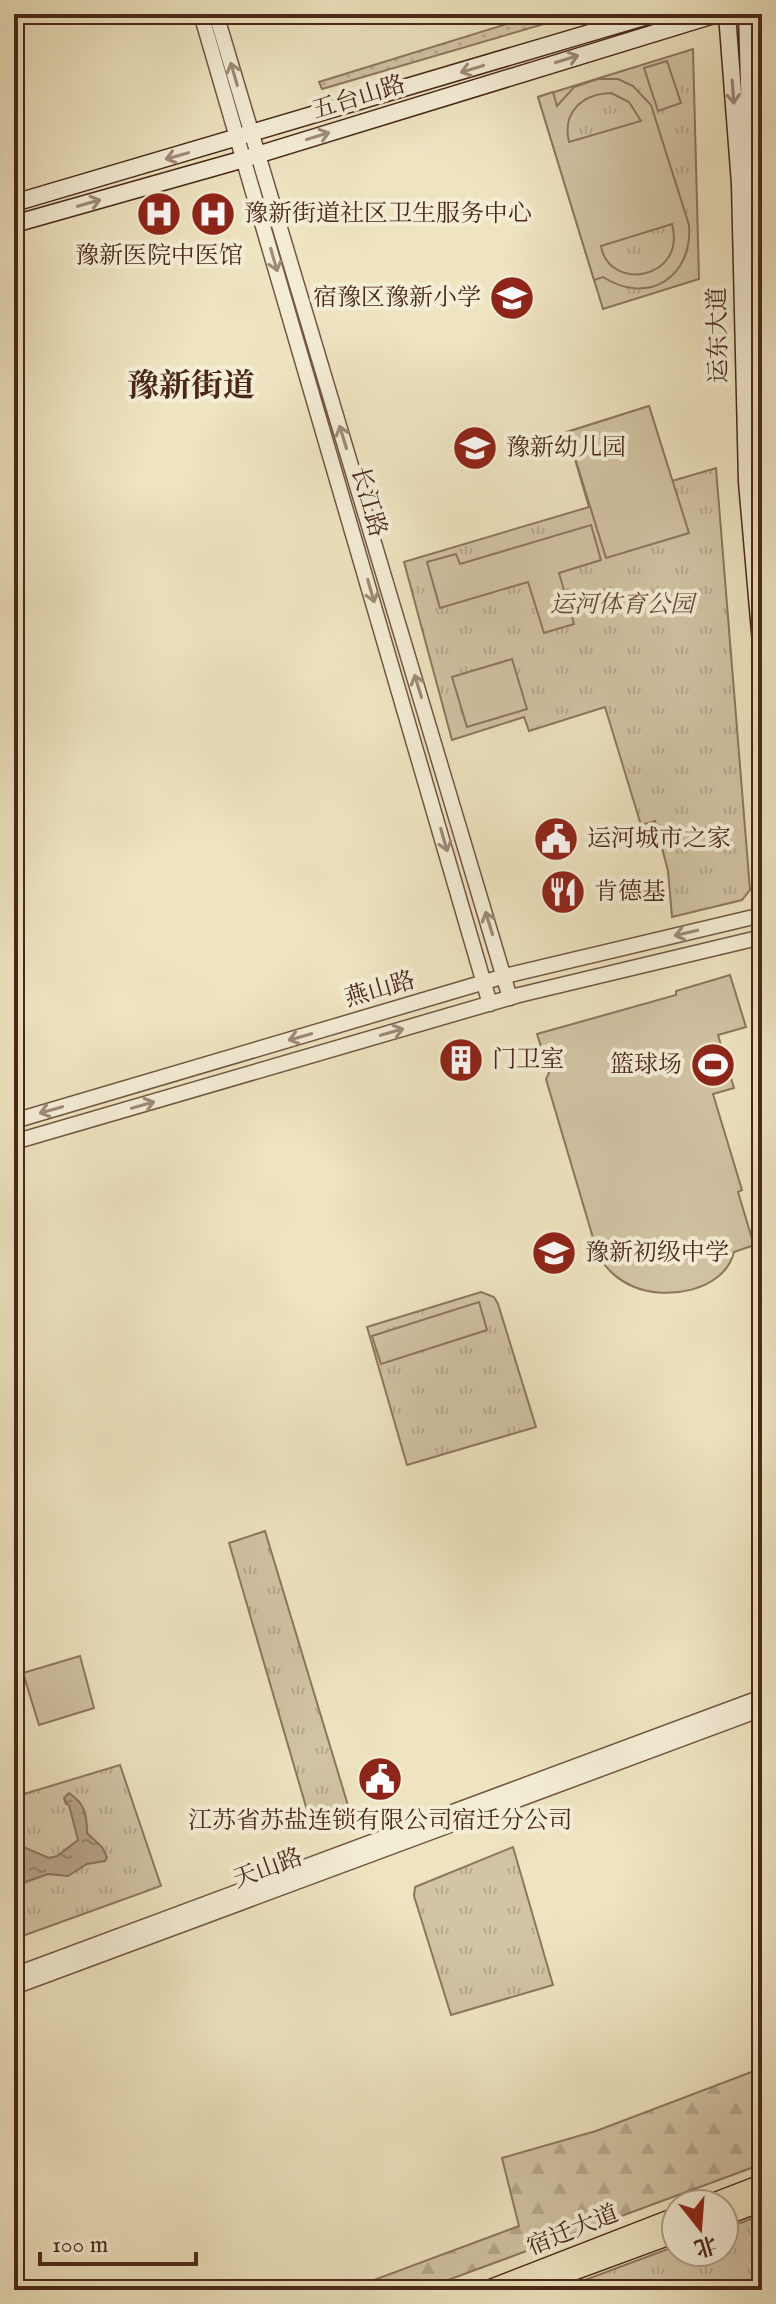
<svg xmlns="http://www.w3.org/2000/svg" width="776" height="2304" viewBox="0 0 776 2304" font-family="'IM FELL English','Noto Serif SC',serif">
  <defs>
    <pattern id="grass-tufts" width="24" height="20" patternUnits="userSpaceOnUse" patternTransform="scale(2)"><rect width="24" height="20" fill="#d2c4a4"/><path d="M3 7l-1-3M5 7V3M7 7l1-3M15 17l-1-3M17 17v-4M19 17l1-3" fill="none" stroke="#b6a88d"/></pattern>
    <pattern id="forest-firs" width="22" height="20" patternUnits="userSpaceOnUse" patternTransform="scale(2)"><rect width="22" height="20" fill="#d2c4a4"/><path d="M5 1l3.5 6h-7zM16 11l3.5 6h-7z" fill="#b6a88d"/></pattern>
    <pattern id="garden-dots" width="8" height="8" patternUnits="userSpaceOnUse" patternTransform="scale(2)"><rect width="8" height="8" fill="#d2c4a4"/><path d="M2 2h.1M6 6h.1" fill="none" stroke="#b6a88d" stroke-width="1.8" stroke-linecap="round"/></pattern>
    <pattern id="water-ripples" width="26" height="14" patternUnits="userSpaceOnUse" patternTransform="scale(2)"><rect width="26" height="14" fill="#b6a487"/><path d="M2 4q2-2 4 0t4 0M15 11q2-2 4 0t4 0" fill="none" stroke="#96866e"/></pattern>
  </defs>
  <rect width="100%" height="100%" fill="#eee4c0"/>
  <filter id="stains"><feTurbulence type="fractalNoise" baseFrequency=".0025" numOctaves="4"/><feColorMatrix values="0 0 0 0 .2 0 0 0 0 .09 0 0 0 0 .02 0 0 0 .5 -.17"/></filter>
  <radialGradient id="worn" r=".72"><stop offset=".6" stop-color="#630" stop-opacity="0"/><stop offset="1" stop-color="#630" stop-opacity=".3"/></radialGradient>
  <path fill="url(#grass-tufts)" stroke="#8e765e" stroke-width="2" d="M693 49 699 279 603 309 538 97Z
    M649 406 672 481 716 468 750 890 742 900 672 917 668 871 655 821 641 825 605 707 529 731 524 717 452 740 404 562 589 507 567 432Z
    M481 1292 494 1297 498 1304 536 1427 407 1465 367 1327Z
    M265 1531 350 1812 311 1824 229 1543Z
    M120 1765 161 1886 14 1939V1797Z
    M513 1847 553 1985 451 2015 414 1896 415 1887Z
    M762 2215V2290H558L676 2246V2252H724V2229Z"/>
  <path fill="url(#forest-firs)" stroke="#8e765e" stroke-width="2" d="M762 2068V2164L421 2290H347L519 2226 502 2158 596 2131Z"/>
  <path fill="url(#garden-dots)" stroke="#8e765e" stroke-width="2" d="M539 14H578L322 89 319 82Z"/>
  <path fill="#d2c4a4" stroke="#8e765e" stroke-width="2" fill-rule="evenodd" d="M667 61 681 103 658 111 644 68Z
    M598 79H618L633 86 651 105 689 225C693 277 648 306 603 277L594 280 538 97 553 92 557 106 574 87ZM611 93 629 102 641 121 569 142C562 112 582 94 611 93ZM672 224C687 280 609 292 601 246Z
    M649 406 689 533 606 558 567 432Z
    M591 525 601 560 559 573 574 624 544 633 528 582 440 608 427 562 456 554 460 564Z
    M512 659 527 709 467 727 452 677Z
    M730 975 746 1027 718 1035 734 1088 713 1094 742 1190 738 1192 754 1245 734 1252C724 1292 665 1301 632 1286 618 1280 609 1271 599 1258L546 1079 549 1073 537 1034 676 995V991Z
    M479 1302 487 1330 381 1364 372 1336Z
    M80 1656 94 1708 39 1725 23 1673Z"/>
  <path fill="url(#water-ripples)" stroke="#8b725b" stroke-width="2" d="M69 1793C85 1804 87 1814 87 1833L102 1847 107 1857 105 1861 87 1864 68 1876 48 1874 14 1886V1843L49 1858 57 1856 78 1840 69 1805 66 1804 64 1798Z"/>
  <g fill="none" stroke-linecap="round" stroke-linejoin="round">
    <g stroke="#735643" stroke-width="17">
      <path id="tertiary" d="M201 14 490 1004
        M216 14 510 998
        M14 1121 505 976 762 915
        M14 1142 519 995 762 937
        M14 1975 762 1697
        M14 1987 762 1709"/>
    </g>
    <g stroke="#4a2719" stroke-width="19">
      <path id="secondary" d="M727 14 740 184 747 482 762 655
        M747 14 762 530
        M14 203 654 14
        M14 224 244 159 717 14"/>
    </g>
    <g stroke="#4a2719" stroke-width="21">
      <path id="primary" d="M710 2204 762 2184
        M724 2216 762 2202
        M532 2286 676 2233
        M488 2290 676 2217"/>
    </g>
    <use href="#tertiary" stroke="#f4edd6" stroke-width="14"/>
    <use href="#secondary" stroke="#f4edd6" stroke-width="16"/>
    <use href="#primary" stroke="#eee4c0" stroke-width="18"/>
  </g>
  <defs><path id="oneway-shaft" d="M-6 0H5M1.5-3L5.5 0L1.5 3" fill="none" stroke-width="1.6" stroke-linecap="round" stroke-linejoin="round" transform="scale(2)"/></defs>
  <g stroke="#9f8a78">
    <use href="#oneway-shaft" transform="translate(567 59) rotate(-17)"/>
    <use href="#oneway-shaft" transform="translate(472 69) rotate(163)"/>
    <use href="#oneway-shaft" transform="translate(234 74) rotate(-106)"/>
    <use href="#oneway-shaft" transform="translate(733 92) rotate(86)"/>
    <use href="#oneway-shaft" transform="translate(318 136) rotate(-17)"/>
    <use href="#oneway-shaft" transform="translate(177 156) rotate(164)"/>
    <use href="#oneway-shaft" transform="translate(89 203) rotate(-16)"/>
    <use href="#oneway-shaft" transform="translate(274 260) rotate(74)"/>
    <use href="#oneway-shaft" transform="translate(343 437) rotate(-107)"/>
    <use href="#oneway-shaft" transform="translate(371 591) rotate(74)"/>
    <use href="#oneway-shaft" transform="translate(418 686) rotate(-107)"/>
    <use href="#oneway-shaft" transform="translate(444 840) rotate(74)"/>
    <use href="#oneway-shaft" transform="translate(489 923) rotate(-107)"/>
    <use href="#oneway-shaft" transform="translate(686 933) rotate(167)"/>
    <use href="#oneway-shaft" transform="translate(392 1032) rotate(-16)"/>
    <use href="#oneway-shaft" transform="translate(300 1037) rotate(164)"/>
    <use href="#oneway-shaft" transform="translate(143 1105) rotate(-16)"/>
    <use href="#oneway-shaft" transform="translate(51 1110) rotate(164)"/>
  </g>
  <defs>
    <g id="hospital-disc" transform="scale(2.3)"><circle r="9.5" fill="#8f2418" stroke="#f4edd6"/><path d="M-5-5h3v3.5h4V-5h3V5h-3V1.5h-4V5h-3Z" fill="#fff"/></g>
    <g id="school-disc" transform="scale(2.3)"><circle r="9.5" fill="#8f2418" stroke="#f4edd6"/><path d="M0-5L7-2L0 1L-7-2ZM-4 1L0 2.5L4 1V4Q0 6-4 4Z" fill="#fff"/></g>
    <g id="civic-disc" transform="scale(2.3)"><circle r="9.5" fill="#8f2418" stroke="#f4edd6"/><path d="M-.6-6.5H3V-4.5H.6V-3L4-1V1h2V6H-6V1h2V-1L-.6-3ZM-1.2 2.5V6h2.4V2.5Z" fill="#fff"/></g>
    <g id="restaurant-disc" transform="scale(2.3)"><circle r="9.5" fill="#8f2418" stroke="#f4edd6"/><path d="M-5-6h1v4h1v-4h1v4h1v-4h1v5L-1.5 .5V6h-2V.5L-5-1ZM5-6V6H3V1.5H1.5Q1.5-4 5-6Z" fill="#fff"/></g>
    <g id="building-disc" transform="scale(2.3)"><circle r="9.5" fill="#8f2418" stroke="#f4edd6"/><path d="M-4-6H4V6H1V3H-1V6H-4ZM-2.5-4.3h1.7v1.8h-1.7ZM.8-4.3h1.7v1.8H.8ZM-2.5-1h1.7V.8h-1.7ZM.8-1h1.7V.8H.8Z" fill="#fff"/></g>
    <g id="stadium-disc" transform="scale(2.3)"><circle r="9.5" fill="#8f2418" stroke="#f4edd6"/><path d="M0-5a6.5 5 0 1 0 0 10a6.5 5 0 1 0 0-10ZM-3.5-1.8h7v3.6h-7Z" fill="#fff"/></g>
  </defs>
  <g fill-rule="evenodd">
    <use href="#hospital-disc" x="159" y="214"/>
    <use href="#hospital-disc" x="213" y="214"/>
    <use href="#school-disc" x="512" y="298"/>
    <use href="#school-disc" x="475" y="448"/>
    <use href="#civic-disc" x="556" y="839"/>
    <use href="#restaurant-disc" x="563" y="892"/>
    <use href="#building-disc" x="461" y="1060"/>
    <use href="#stadium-disc" x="713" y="1065"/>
    <use href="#school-disc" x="554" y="1253"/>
    <use href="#civic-disc" x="380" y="1779"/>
  </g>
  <g text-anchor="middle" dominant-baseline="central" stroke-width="8" stroke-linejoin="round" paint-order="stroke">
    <g font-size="24" fill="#4a2719" stroke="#f4edd6">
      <text transform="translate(359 98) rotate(-17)">五台山路</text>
      <text transform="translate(719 335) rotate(-91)">运东大道</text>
      <text transform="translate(368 502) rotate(74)">长江路</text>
      <text transform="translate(380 990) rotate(-16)">燕山路</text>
      <text transform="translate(268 1869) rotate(-20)">天山路</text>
      <text transform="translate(573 2231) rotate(-22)">宿迁大道</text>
    </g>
    <g font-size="24" fill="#4a2719" stroke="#f4edd6" text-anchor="start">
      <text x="244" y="214">豫新街道社区卫生服务中心</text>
      <text x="159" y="256" text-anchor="middle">豫新医院中医馆</text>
      <text x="481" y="298" text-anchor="end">宿豫区豫新小学</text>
      <text x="506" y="448">豫新幼儿园</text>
      <text x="587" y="839">运河城市之家</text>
      <text x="594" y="892">肯德基</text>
      <text x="492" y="1060">门卫室</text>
      <text x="682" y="1065" text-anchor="end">篮球场</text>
      <text x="585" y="1253">豫新初级中学</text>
      <text x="380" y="1821" text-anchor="middle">江苏省苏盐连锁有限公司宿迁分公司</text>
    </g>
    <g font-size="24" font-style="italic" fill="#654635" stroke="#f4edd6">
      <text x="622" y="605">运河体育公园</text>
    </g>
    <g font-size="32" font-weight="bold" fill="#4a2719" stroke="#f4edd6">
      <text x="191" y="387">豫新街道</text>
    </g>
  </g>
  <rect width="776" height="2304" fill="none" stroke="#eee4c0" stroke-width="48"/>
  <rect x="16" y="16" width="744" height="2272" fill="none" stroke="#4a2719" stroke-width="4"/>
  <rect x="24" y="24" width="728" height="2256" fill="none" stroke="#4a2719" stroke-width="2"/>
  <g transform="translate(700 2228) rotate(163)"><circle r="38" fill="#f4edd6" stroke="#b09e8a" stroke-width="2"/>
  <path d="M0-6L14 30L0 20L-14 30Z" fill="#8f2418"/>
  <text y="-12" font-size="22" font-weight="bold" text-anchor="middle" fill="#4a2719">北</text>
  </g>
  <path d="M40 2252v12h156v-12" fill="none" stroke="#4a2719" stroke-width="4"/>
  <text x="52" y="2252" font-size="24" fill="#4a2719" stroke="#f4edd6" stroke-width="6" paint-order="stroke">100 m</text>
  <rect width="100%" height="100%" filter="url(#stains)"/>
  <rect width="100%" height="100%" fill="url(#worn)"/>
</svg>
